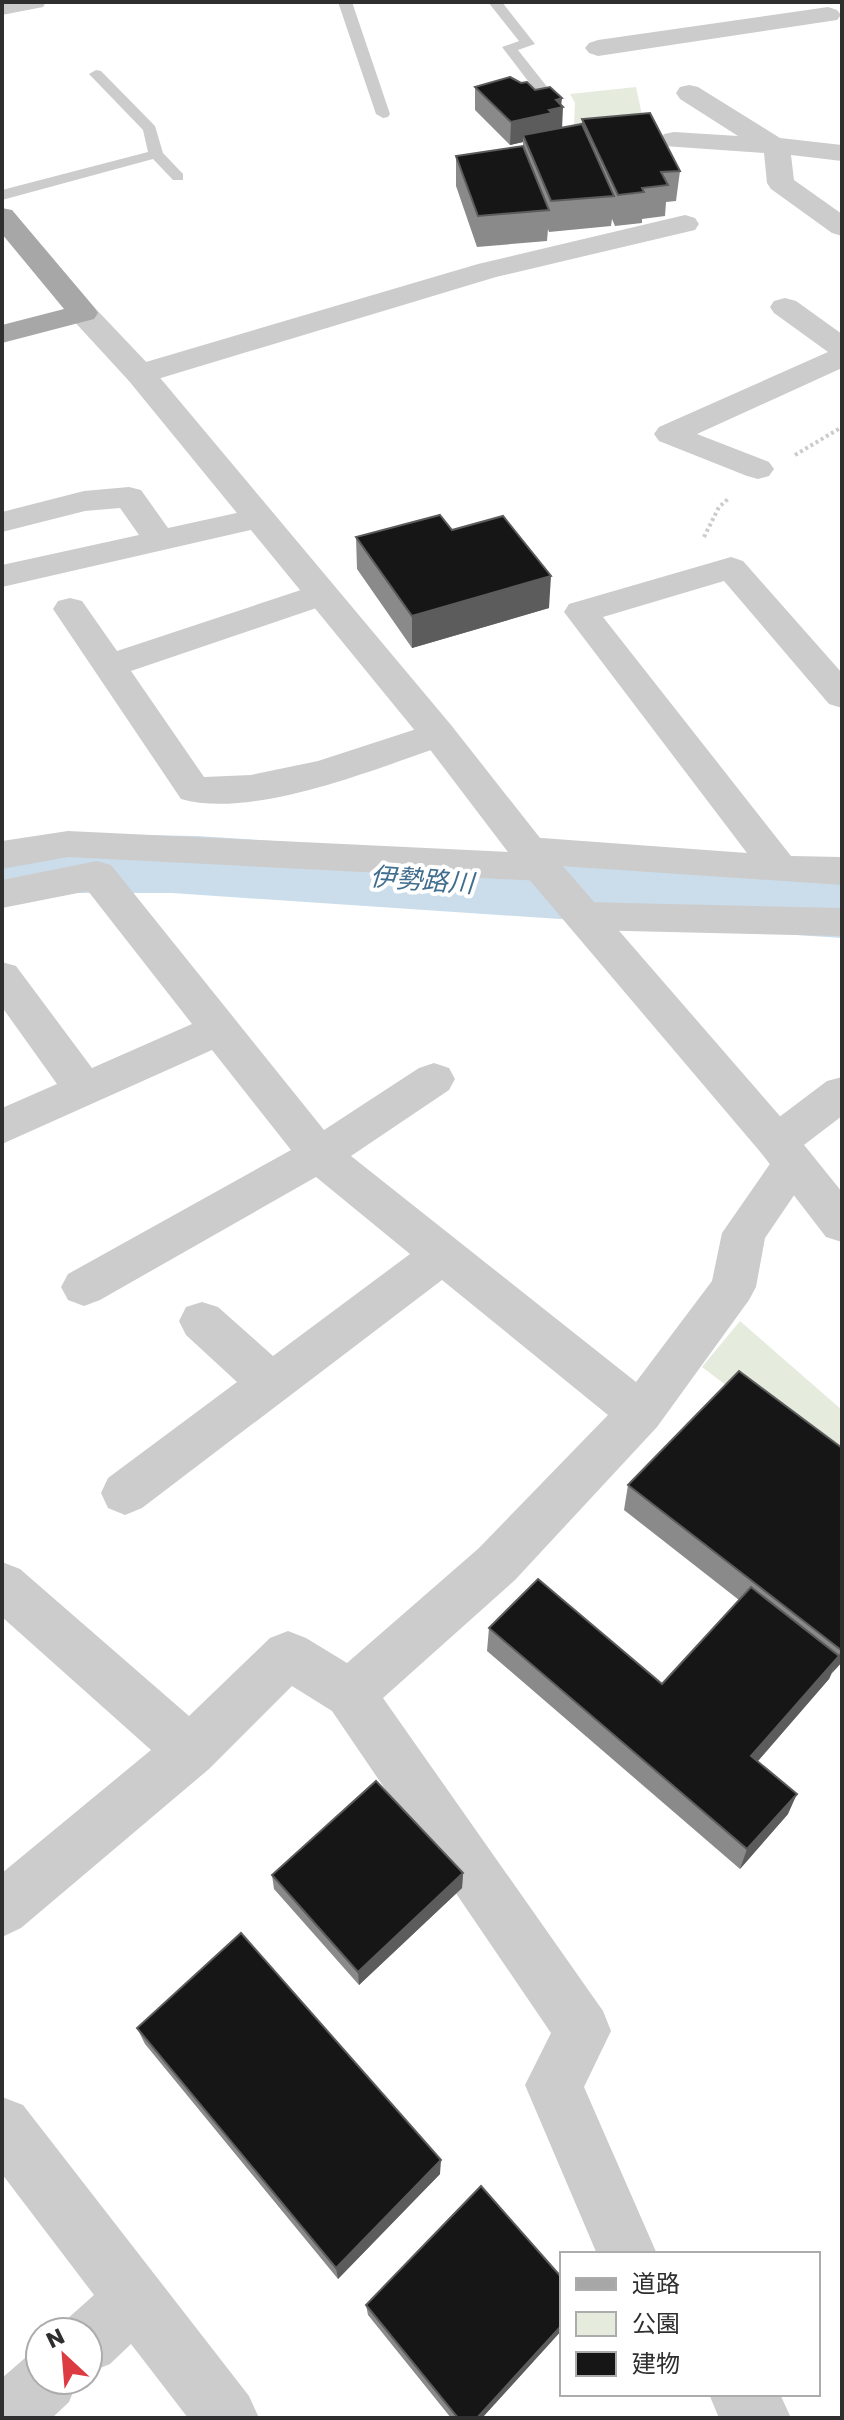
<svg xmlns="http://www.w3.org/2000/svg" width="844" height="2420" viewBox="0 0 844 2420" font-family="Poppins,'Noto Sans JP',sans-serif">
  <rect width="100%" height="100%" fill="#fff"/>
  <path fill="#e5ecde" d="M636 87 647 138 573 144 575 103 570 94Z
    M740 1321 842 1410V1473L702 1367Z"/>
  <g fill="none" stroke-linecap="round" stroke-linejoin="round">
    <path fill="#cbddea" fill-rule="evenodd" d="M75 834 197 836 842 878V938L172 893H75L2 902V844Z"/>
    <path stroke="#ccc" stroke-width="4" stroke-dasharray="3 3" stroke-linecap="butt" d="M795 455 842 427
      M704 537 719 507 728 499"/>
    <path fill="#ccc" fill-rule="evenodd" d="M338 2H352L390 114 388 117 383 118 376 114Z
      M488 2H502L535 44 518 50 548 88 546 91 503 98 496 94 503 90 531 85 502 47 519 41Z
      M96 70 101 71 155 126 163 153 183 174V180H173L153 159 2 200V190L148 152 143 130 89 74Z"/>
    <path fill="#ccc" fill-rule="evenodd" d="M828 7 837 10 841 15 837 20 598 56 589 53 585 48 589 43 598 40Z
      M689 85 698 87 780 138 842 145V161L791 155 794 180 842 214V236L832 233 771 189 767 183 764 153 664 146 660 140 664 134 674 132 738 136 680 99 676 93 680 87Z
      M685 215 695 218 699 224 695 230 496 277 151 381 140 383 129 381 125 374 129 367 478 264Z
      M785 298 796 301 842 334V368L697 434 769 462 774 469 769 476 758 479 747 476 659 441 654 434 659 427 828 352 774 313 770 307 774 301Z
      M129 487 141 490 168 528 259 508 271 511 276 518 271 525 259 528 2 587V565L139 535 120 508 85 511 2 532V512L84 491Z
      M731 557 743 561 842 673V708L829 704 724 581 603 617 791 856 842 857V885L560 866 555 877 541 881 68 857 2 869V841L68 831 510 852 514 840 528 837 747 853 564 612 569 604Z
      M322 583 334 586 339 594 334 602 131 671 204 777 251 775 318 761 438 722 451 725 456 734 451 743C380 767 254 820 181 799L53 609 58 601 70 598 82 601 117 651Z
      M97 861 111 865 324 1130 419 1068 434 1063 449 1068 455 1079 449 1090 351 1156 636 1382 712 1281 722 1233 774 1158 762 1154 756 1142 762 1130 827 1081 842 1077V1116L800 1148 809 1151 816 1163 765 1238 756 1287 749 1300 657 1427 515 1580 383 1698 603 2011 611 2031 584 2087 657 2254H597L525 2085 551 2033 332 1711 292 1686 209 1769 21 1928 2 1937V1873L151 1750 2 1617V1562L20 1569 189 1716 270 1638 288 1631 306 1638 347 1663 479 1548 608 1415 442 1280 142 1508 125 1515 108 1508 101 1493 108 1478 237 1382 186 1335 179 1321 186 1307 202 1302 218 1307 273 1356 410 1254 316 1177 100 1300 84 1306 68 1300 61 1287 68 1274 291 1150 212 1050 2 1144V1108L57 1084 2 1007V962L16 966 92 1068 192 1024 88 891 2 908V880Z
      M584 902 842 908V936L584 930 570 926 564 916 570 906Z
      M2 2097 23 2105 249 2396 259 2418H188L131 2344 110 2364 88 2373V2332H61L66 2320 94 2295 2 2174Z
      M40 2352V2380H78L69 2402 52 2418H2V2378L25 2358Z
      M709 2394H780L791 2418H719Z"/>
    <path fill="#ccc" fill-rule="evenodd" d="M2 2H46L43 7 2 15Z
      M83 304 94 307 151 367 451 725 555 857 792 1130 842 1192V1242L826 1237 762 1154 527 877 425 743 129 381 72 319 68 313 72 307Z"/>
    <path fill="#a7a7a7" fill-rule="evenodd" d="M2 208 12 210 94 307 98 313 94 319 2 343V325L64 309 2 234Z"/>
  </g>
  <path fill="#8a8a8a" d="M475 87 535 90 561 105 562 128 582 124V119L680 171 676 201 666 202 665 216 642 219V223L615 226 612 219 611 226 549 232 548 229 547 241 477 247 456 186V156L523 146V142L510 145 475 110Z
    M452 530 549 608 412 648 357 569 356 537Z
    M842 1448V1662L832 1673 829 1679 758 1761 788 1814 740 1869 487 1651 489 1628 662 1684 739 1600 624 1510 628 1485Z
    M463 1873 462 1888 359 1985 274 1889 272 1875Z
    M137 2028 440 2174 338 2279 145 2044Z
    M562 2278V2330L482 2418H451L368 2315 366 2305Z"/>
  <path fill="#5c5c5c" d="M562 98 561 107H563L562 130 523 135V142L510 145 511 122 549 110 556 100Z
    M551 576 549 608 412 648V616Z
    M842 1649V1662L832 1673 841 1650Z
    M839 1656 829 1679 744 1777 751 1756Z
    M797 1794 788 1814 740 1869 747 1849Z
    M463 1873 462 1888 359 1985 358 1972Z
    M441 2160 440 2174 338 2279 336 2268Z
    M562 2325V2330L482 2418H477Z"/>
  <path fill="#161616" stroke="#5c5c5c" stroke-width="2" d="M510 77 521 83 527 82 535 90 550 87 562 98 556 100 563 107 549 110 552 113 511 122 475 87Z
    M650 113 680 171 661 172 668 185 642 188 644 192 618 195 582 119Z
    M582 124 614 196 551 201 523 135Z
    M523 146 549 210 478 216 456 156Z
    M440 515 452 530 503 516 551 576 412 616 356 537Z
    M739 1371 842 1448 841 1650 628 1485Z
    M538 1579 662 1684 751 1587 839 1656 751 1756 797 1794 747 1849 489 1628Z
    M376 1781 463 1873 358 1972 272 1875Z
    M241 1933 441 2160 336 2268 137 2028Z
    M481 2186 562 2278V2325L477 2418H458L366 2305Z"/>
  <g text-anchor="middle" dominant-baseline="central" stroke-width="8" stroke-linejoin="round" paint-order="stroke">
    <g font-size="26" font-style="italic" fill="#416e8e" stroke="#fff">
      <text transform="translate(422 880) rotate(4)">伊勢路川</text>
    </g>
  </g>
  <rect width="844" height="2420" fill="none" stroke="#2f2f2f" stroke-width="8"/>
  <rect x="560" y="2252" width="260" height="144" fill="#ffffff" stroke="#acacac" stroke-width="2"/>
  <rect x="576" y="2278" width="40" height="12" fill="#a7a7a7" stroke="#acacac" stroke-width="2"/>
  <text x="632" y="2292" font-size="24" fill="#2f2f2f">道路</text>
  <rect x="576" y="2312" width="40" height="24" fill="#e5ecde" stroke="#acacac" stroke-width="2"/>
  <text x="632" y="2332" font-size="24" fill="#2f2f2f">公園</text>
  <rect x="576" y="2352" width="40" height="24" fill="#161616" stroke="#acacac" stroke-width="2"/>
  <text x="632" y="2372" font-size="24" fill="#2f2f2f">建物</text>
  <g transform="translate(64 2356) rotate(334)"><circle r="38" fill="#ffffff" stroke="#acacac" stroke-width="2"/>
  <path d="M0-6L14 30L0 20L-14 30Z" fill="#dd3b42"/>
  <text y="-12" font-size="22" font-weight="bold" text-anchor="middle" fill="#2f2f2f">N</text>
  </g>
</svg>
